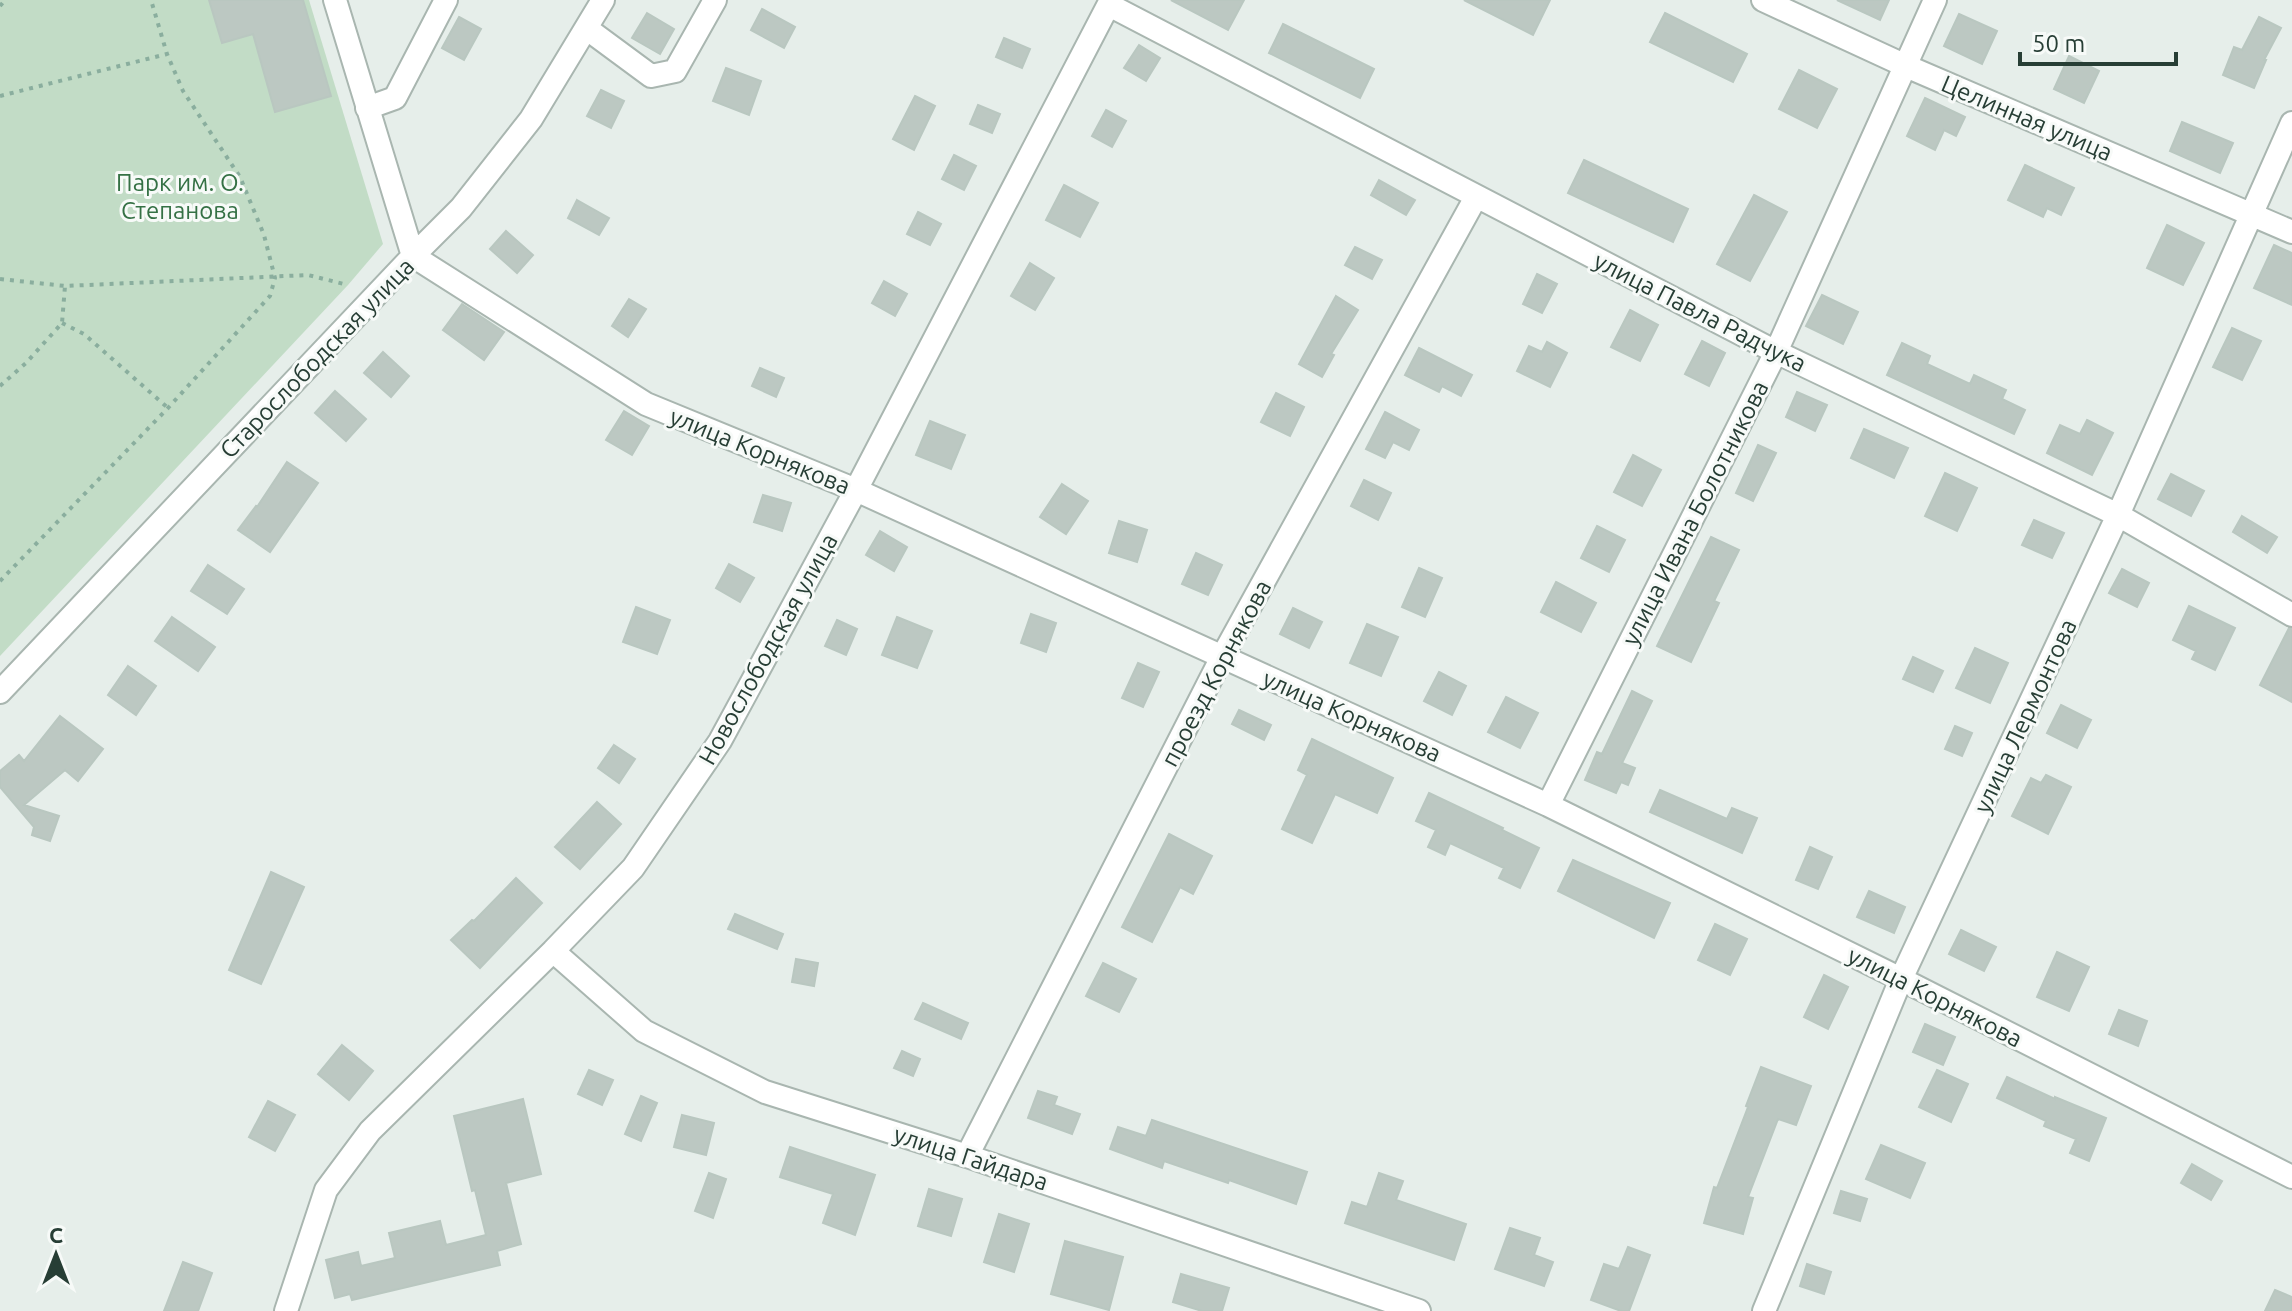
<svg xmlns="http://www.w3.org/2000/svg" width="2292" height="1311" viewBox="0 0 2292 1311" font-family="Ubuntu,sans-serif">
  <rect width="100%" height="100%" fill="#e6eeea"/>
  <path fill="#c2dcc6" d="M0 0H309L383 244 348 285 0 656Z"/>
  <path fill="#bcc8c2" stroke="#b9c7c0" stroke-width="2" d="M209 0H303L331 96 275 112 253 34 222 43Z
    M1171 0H1244L1228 30Z
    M1464 0H1550L1533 35Z
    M1837 0H1889L1880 20Z
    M762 9 795 27 784 48 751 30Z
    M647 13 674 29 660 54 632 38Z
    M1665 13 1747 54 1733 82 1650 42Z
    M1959 14 1997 31 1982 64 1944 46Z
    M459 17 481 29 464 60 442 48Z
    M2259 17 2281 28 2264 60H2266L2254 88 2223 75 2234 47 2242 50Z
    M1283 24 1374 69 1360 98 1269 53Z
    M1004 38 1030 49 1022 68 996 57Z
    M1139 45 1160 58 1146 81 1124 68Z
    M2069 56 2099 71 2084 103 2054 89Z
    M726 68 761 81 749 115 713 101Z
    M1799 70 1837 89 1817 128 1779 109Z
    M601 90 624 101 611 128 587 116Z
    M915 96 935 106 914 150 893 139Z
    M1925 98 1965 117 1956 136 1944 130 1935 150 1907 136Z
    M978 105 1000 114 992 133 970 124Z
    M1106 110 1126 121 1112 147 1092 136Z
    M2182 122 2233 143 2220 173 2170 151Z
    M954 155 976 166 964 190 942 179Z
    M1584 160 1688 209 1673 242 1568 193Z
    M2025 165 2074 188 2061 215 2047 208 2043 217 2008 200Z
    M1379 180 1415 200 1406 215 1371 195Z
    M1064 185 1098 203 1080 237 1046 220Z
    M1754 195 1787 212 1750 281 1717 264Z
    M577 200 609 218 599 235 568 218Z
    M918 212 941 224 930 245 907 234Z
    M2167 225 2204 243 2183 285 2147 268Z
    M506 231 533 255 517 273 490 249Z
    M2274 245 2292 253V305L2254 288Z
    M1355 247 1382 260 1372 279 1345 265Z
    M1030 263 1054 278 1035 310 1011 296Z
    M1537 274 1557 284 1542 313 1523 304Z
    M884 281 907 294 895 316 872 303Z
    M1822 295 1858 312 1843 344 1806 326Z
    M1336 296 1358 310 1331 354 1334 355 1322 377 1299 364Z
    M629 299 646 309 628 337 612 326Z
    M462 304 504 332 484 360 443 330Z
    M1630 310 1658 325 1640 361 1611 347Z
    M2232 328 2261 341 2242 380 2213 367Z
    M1702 341 1725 353 1709 386 1685 374Z
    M1547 342 1567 353 1550 387 1517 371 1529 346 1542 352Z
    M1902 343 1930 356 1927 364 1970 384 1974 375 2006 390 2002 399 2025 410 2014 434 1887 375Z
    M1419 348 1472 375 1461 396 1442 386 1439 392 1405 375Z
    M383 352 409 376 391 397 364 373Z
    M760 368 784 378 776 397 752 386Z
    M335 391 366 419 346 441 315 413Z
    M1797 392 1827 405 1815 431 1786 417Z
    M1276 393 1304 407 1290 436 1261 422Z
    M624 411 649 426 632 455 606 440Z
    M1385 412 1419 430 1409 450 1393 442 1385 458 1366 449Z
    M2087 420 2113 433 2092 475 2047 453 2060 425 2080 434Z
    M930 421 965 435 951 469 916 455Z
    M1864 429 1908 448 1894 478 1851 458Z
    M1758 445 1776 453 1753 501 1736 493Z
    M1633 455 1661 470 1642 506 1614 492Z
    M287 462 318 483 270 552 238 530 256 506 257 507Z
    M1945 473 1977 488 1957 531 1925 516Z
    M2171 474 2204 491 2191 516 2158 499Z
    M1364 480 1391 493 1378 520 1351 506Z
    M1062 484 1088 501 1066 534 1040 517Z
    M763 495 791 503 782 531 754 522Z
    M2242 516 2277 537 2267 553 2233 532Z
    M2034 520 2064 533 2052 558 2022 545Z
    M1119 521 1147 530 1137 562 1109 553Z
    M1597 526 1625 540 1609 572 1581 558Z
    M880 531 907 547 894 571 866 555Z
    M1711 537 1739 550 1714 601 1719 603 1691 662 1657 646Z
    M1196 553 1222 565 1208 595 1182 584Z
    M729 564 754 578 740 602 716 588Z
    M208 565 244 589 227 614 191 591Z
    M1419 568 1442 578 1425 617 1402 607Z
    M2122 569 2149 583 2137 607 2109 593Z
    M1556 582 1596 603 1581 632 1541 612Z
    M2189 606 2235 628 2215 670 2192 659 2196 651 2173 640Z
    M636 607 670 620 657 654 623 642Z
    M1293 608 1322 622 1309 648 1280 634Z
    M1031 614 1056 623 1046 652 1021 643Z
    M172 617 215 647 198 671 155 641Z
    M897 617 932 631 917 668 882 655Z
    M837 620 857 629 846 655 825 646Z
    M1367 624 1398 637 1381 676 1350 663Z
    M2289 628 2292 629V702L2260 685Z
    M1975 648 2008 663 1990 703 1956 688Z
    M1913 657 1943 671 1933 692 1903 679Z
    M1138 663 1159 672 1143 707 1122 698Z
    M128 666 156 686 136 715 108 695Z
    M1439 672 1466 686 1452 715 1424 701Z
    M1632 691 1652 701 1622 763 1635 768 1628 785 1621 782 1616 793 1585 780 1597 752 1602 754Z
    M1506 697 1538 713 1520 748 1488 732Z
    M2061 705 2091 720 2077 748 2047 733Z
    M1239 710 1271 725 1264 740 1232 724Z
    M60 716 103 749 78 781 65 770 24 805 59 816 50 841 32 835 34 827 0 787V771L19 755 24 761Z
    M1955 726 1972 733 1962 756 1945 749Z
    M1312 739 1393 778 1377 813 1335 794 1312 843 1282 829 1307 775 1298 770Z
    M614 745 635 759 619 783 598 768Z
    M2046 775 2071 787 2048 834 2012 816 2031 778 2041 783Z
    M1660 790 1727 819 1732 808 1757 818 1742 853 1650 812Z
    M1429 793 1503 828 1502 830 1539 848 1520 888 1499 878 1504 868 1450 843 1445 855 1428 847 1436 830 1416 821Z
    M597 802 621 824 580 869 555 847Z
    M1169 834 1212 856 1193 894 1180 887 1152 942 1122 927Z
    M1810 847 1832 857 1818 889 1796 880Z
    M1573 860 1670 903 1654 938 1558 891Z
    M271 872 304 887 261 984 229 970Z
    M516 878 542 903 480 968 451 940 472 920 474 921Z
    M1869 891 1905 907 1894 933 1857 917Z
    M735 914 783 934 777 949 728 929Z
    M1715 924 1747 939 1730 975 1698 960Z
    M1961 930 1996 947 1984 971 1949 954Z
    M2057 952 2089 967 2069 1011 2037 997Z
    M796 959 818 963 814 986 792 982Z
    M1103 963 1136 979 1119 1012 1086 996Z
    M1824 975 1848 987 1828 1029 1804 1017Z
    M923 1003 968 1023 961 1039 915 1019Z
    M2119 1010 2147 1021 2138 1046 2109 1034Z
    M1925 1024 1955 1037 1943 1065 1913 1052Z
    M342 1045 373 1071 349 1100 318 1074Z
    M902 1051 920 1059 913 1076 894 1068Z
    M1761 1067 1811 1086 1796 1125 1778 1119 1748 1197 1753 1198 1743 1234 1704 1223 1714 1187 1717 1188 1748 1107 1746 1106Z
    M589 1070 613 1080 602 1105 578 1094Z
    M1937 1070 1968 1084 1951 1122 1919 1107Z
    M2007 1077 2055 1099V1097L2106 1118 2089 1161 2070 1153 2076 1139 2044 1126 2046 1121 1997 1098Z
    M1038 1091 1057 1097 1054 1105 1080 1114 1072 1134 1028 1118Z
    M641 1096 657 1103 641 1141 625 1134Z
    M523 1099 541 1174 506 1183 521 1244 497 1251 500 1265 352 1300 350 1294 335 1298 326 1260 358 1252 361 1266 395 1258 389 1233 440 1221 446 1245 486 1235 475 1190 472 1191 454 1116Z
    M268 1101 295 1115 275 1151 249 1137Z
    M682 1115 714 1123 706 1155 674 1147Z
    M1152 1120 1307 1172 1296 1204 1229 1180 1228 1183 1164 1161 1162 1168 1110 1149 1118 1127 1146 1136Z
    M1881 1145 1925 1163 1910 1198 1866 1179Z
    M790 1147 875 1175 855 1235 823 1223 833 1194 780 1177Z
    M2192 1164 2222 1181 2211 1200 2181 1183Z
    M709 1173 726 1179 713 1218 695 1211Z
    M1379 1173 1403 1181 1396 1200 1466 1224 1454 1260 1345 1223 1352 1202 1367 1207Z
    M929 1189 962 1199 951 1236 918 1226Z
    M1841 1191 1867 1199 1860 1221 1834 1213Z
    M999 1214 1029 1224 1014 1272 984 1262Z
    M1510 1228 1540 1238 1534 1255 1553 1262 1544 1286 1495 1269Z
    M1065 1241 1123 1257 1109 1310 1051 1294Z
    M1628 1247 1650 1255 1629 1311H1621L1591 1300 1604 1264 1619 1269Z
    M183 1262 212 1273 198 1311H164Z
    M1807 1264 1831 1272 1824 1294 1800 1286Z
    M1181 1274 1229 1288 1222 1311H1202L1173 1302Z
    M2275 1290 2292 1297V1311H2265Z"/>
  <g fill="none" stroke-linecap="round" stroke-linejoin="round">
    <g stroke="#a9b6b0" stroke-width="26">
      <path id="minor" d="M335 0 413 256 646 404 856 490 1548 805 1901 979 2292 1177
        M1763 0 1906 66 2292 232
        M1109 5 1776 352 2118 515 2292 615
        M586 28 651 76 675 71 715 0
        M367 108 395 98 446 0
        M0 692 413 256 461 208 531 119 603 0
        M1548 805 1776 352 1935 0
        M553 951 644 1031 765 1092 967 1156 1419 1311
        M967 1156 1222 657 1476 197
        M286 1311 326 1190 370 1131 553 951 633 868 720 741 856 490 1111 0
        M1764 1311 1901 979 2118 515 2292 123"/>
    </g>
    <path stroke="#8aae9e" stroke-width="4" stroke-dasharray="4 6" stroke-linecap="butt" d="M0 6 5 0
      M0 96 167 54
      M0 279 65 286 308 275 348 285
      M62 323 84 334 168 408
      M0 386 26 363 62 323 65 286
      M0 581 168 408 270 296 275 278 264 235 240 177 183 91 167 54 151 0"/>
    <use href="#minor" stroke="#fff" stroke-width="22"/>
  </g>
  <g text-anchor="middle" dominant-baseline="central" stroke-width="6" stroke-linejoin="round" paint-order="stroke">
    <g font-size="24" fill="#273e35" stroke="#f7faf8">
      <text transform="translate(2027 118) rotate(23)">Целинная улица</text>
      <text transform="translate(1700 312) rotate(27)">улица Павла Радчука</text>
      <text transform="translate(317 358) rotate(-46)">Старослободская улица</text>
      <text transform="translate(760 451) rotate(22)">улица Корнякова</text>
      <text transform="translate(1695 513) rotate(-63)">улица Ивана Болотникова</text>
      <text transform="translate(768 649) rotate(-61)">Новослободская улица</text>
      <text transform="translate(1216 673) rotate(-62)">проезд Корнякова</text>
      <text transform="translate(1352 716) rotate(24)">улица Корнякова</text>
      <text transform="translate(2025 716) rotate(-65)">улица Лермонтова</text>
      <text transform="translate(1935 997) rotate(27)">улица Корнякова</text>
      <text transform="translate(971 1158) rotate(18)">улица Гайдара</text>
    </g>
    <g font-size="24" fill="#357145" stroke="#f7faf8">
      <text x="180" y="182">Парк им. О.<tspan x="180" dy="28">Степанова</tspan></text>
    </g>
  </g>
  <g transform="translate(56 1255)" stroke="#f7faf8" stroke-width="6" paint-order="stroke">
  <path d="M0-6L14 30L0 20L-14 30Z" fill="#273e35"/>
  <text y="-12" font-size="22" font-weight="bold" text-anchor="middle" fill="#273e35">С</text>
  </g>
  <path d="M2020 52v12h156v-12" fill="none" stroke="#273e35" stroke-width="4"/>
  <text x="2032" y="52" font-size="24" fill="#273e35" stroke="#f7faf8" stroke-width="6" paint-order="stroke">50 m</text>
</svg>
